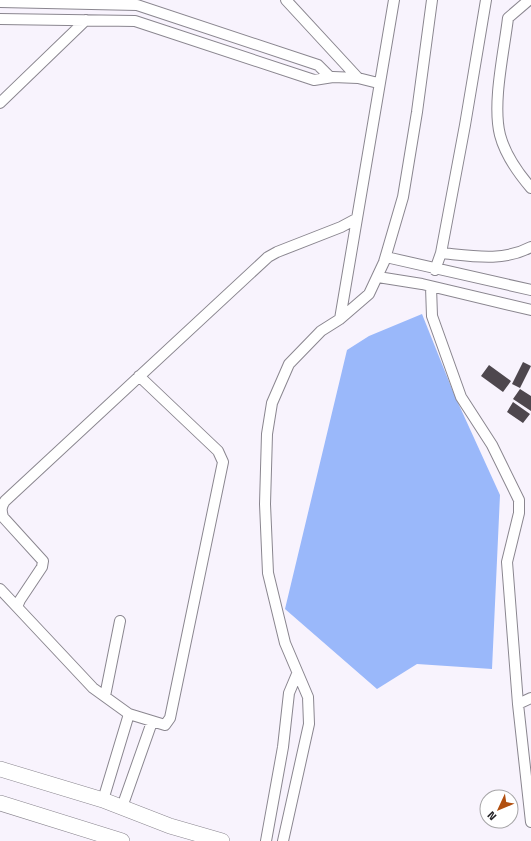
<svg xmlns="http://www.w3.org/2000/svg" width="531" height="841" viewBox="0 0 531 841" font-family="'Titillium Web',sans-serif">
  <rect width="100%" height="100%" fill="#f8f3fd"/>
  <path fill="#9ab8fa" d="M422 314 454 394 500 495 492 669 417 664 377 689 285 609 347 350 369 336Z"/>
  <path fill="#4e474e" d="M523 362 531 366 520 388 512 384Z
    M489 365 511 381 503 392 481 376Z
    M520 389 531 396V411L513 399Z
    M513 402 530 414 523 423 507 412Z"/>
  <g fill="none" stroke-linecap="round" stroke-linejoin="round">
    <g stroke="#8a868f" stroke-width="12">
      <path id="street" d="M286 0 358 78 378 83
        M529 0 508 18C504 52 492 103 500 135 505 154 519 174 531 188
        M0 2 137 5 318 65 330 77
        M0 19 135 21 314 80 333 77 358 78
        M0 103 86 20
        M441 253C472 256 503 262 531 247
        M386 257 531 290
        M435 270 441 253 465 125 486 0
        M378 277 422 284 531 310
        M431 287 432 316 461 397 492 445 519 500V513L507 562 518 704 531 822
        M340 319 394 0
        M139 376 218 451 223 462 170 718 165 725 129 714 93 688 17 607 20 600 42 567 43 561 3 517C1 510 1 507 5 501L268 257 277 252 341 227 356 219
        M0 589 17 607
        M105 696 120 621
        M518 704 531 698
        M103 800 129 714
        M122 807 152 722
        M266 841 283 747 289 693 297 674
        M283 841 309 724 308 697 285 643 268 573 265 504 267 434 272 403 289 364 321 331 340 319 369 294 384 262 403 197 417 112 432 0"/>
    </g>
    <g stroke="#8a868f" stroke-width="16">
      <path id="secondary" d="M0 769 103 800 170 826 222 841
        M0 803 122 841"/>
    </g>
    <use href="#street" stroke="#fff" stroke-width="10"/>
    <use href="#secondary" stroke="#fff" stroke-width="15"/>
  </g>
  <g transform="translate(499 809) rotate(226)"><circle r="19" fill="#ffffff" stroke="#a6a5a7"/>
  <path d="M0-3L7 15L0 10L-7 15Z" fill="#b14f0f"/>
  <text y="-6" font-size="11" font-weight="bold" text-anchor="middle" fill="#211f23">N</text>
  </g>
</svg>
